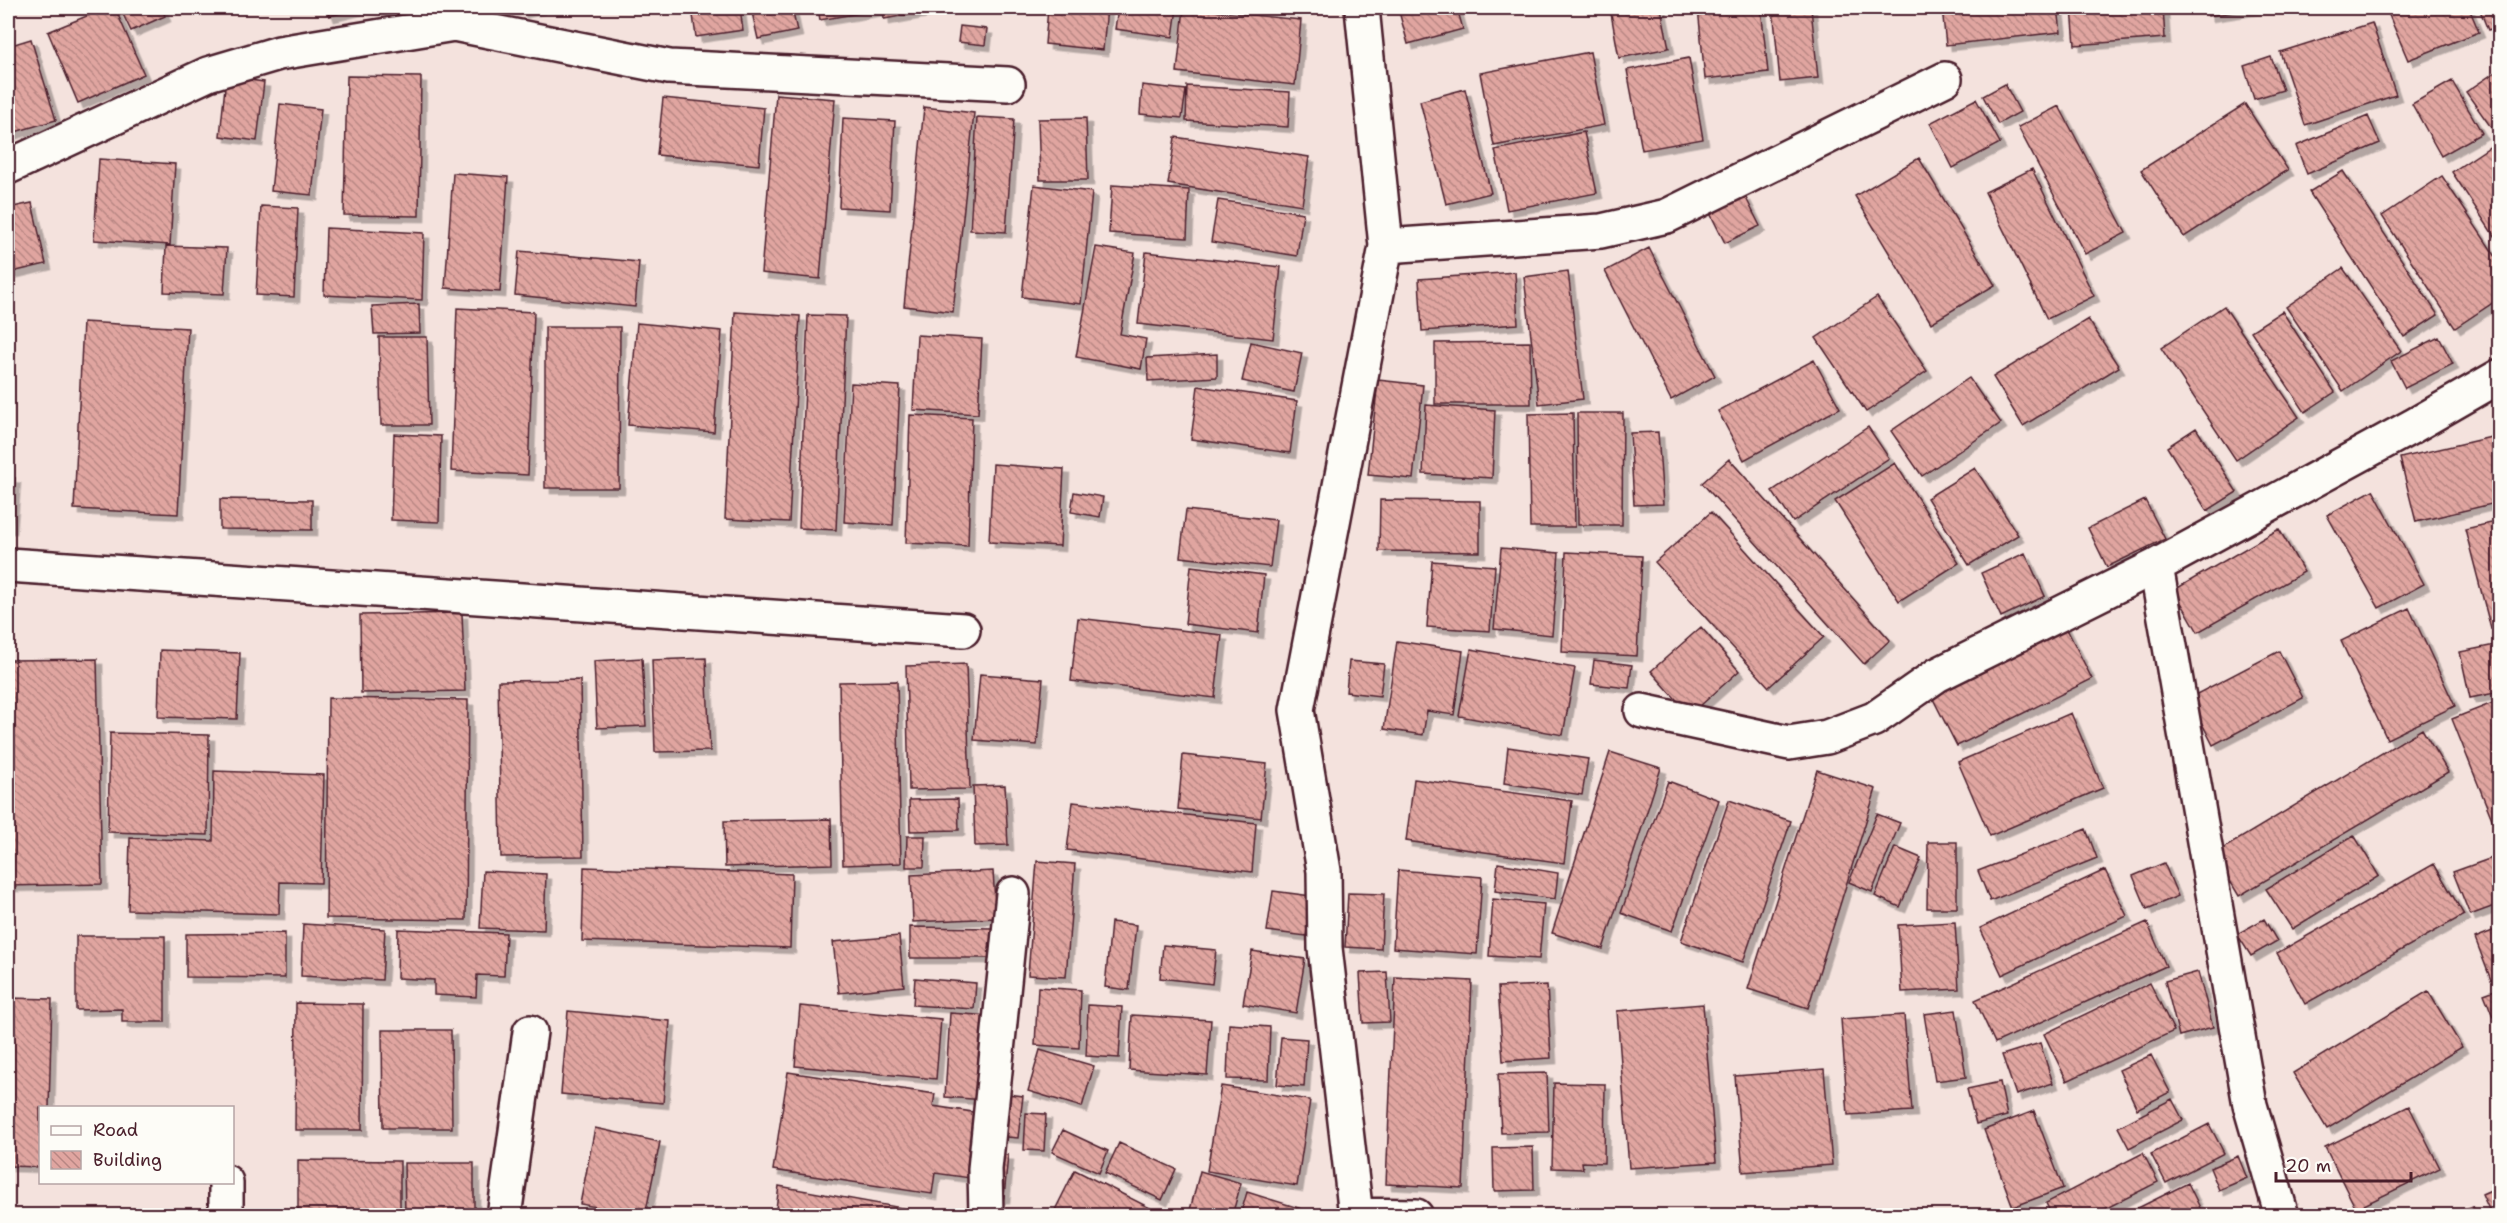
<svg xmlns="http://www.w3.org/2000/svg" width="2507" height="1223" viewBox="0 0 2507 1223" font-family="'Shantell Sans',sans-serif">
  <defs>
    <pattern id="building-back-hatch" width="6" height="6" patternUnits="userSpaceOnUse" patternTransform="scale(1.5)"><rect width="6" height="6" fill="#e0a5a0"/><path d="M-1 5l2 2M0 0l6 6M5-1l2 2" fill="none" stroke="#b88683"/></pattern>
    <filter id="shadow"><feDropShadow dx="5.5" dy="5.5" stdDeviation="0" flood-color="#0004"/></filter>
  </defs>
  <rect width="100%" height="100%" fill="#f4e2dd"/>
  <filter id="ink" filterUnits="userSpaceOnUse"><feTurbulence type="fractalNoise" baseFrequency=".0167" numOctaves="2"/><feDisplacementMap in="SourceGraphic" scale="12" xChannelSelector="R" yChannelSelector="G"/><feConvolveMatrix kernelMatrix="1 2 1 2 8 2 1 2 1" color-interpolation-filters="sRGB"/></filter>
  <g filter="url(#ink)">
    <path fill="url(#building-back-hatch)" stroke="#4a1f2b" stroke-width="1.5" filter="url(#shadow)" d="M106 8H115L144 74 78 103 48 32Z
      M120 8H162L165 16 131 31Z
      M326 8H362L329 16Z
      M520 8H541L521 12Z
      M692 8H740L743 30 696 37Z
      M751 8H792L797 31 758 39Z
      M818 8H932L933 10 884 19 883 9 820 20Z
      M1048 8H1107L1103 50 1045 44Z
      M1118 8H1177L1173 37 1115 29Z
      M1184 8 1301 20 1295 85 1177 72Z
      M1398 8H1457L1463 29 1408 44Z
      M1610 8H1661L1669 48 1619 58Z
      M1698 8H1761L1768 72 1705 79Z
      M1773 8H1811L1818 78 1780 82Z
      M1942 8H2058L2061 32 1946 45Z
      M2072 8H2163L2165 38 2075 45Z
      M2207 8H2259L2208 16Z
      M2386 8H2469L2479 32 2408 60Z
      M2479 8H2500V26L2488 30Z
      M2372 23 2396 95 2305 125 2280 52Z
      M960 26 987 29 985 45 958 42Z
      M31 39 56 120 8 134V46Z
      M1590 52 1604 125 1494 146 1480 73Z
      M2271 57 2283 90 2254 99 2244 66Z
      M1689 58 1703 139 1642 150 1627 70Z
      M2500 69V140L2466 92Z
      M347 76 421 77 419 216 344 215Z
      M226 77 264 82 257 141 220 136Z
      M2452 81 2482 133 2441 156 2412 104Z
      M2005 84 2020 112 1998 124 1983 96Z
      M1142 85 1186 90 1182 118 1140 114Z
      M1187 86 1290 92 1288 127 1186 121Z
      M1465 89 1491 193 1446 204 1420 101Z
      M776 94 835 99 820 279 761 273Z
      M663 98 764 108 759 165 657 155Z
      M1976 99 2000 143 1953 168 1930 123Z
      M280 104 321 109 312 195 271 191Z
      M2245 104 2288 170 2184 237 2141 170Z
      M2059 106 2126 233 2085 254 2018 127Z
      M924 107 974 113 953 312 904 306Z
      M2368 116 2380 143 2307 174 2296 146Z
      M977 117 1014 119 1006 232 970 230Z
      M843 118 895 121 890 210 839 207Z
      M1086 118 1088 180H1040L1038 119Z
      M1584 132 1597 193 1507 210 1495 150Z
      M1175 137 1309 157 1302 205 1168 184Z
      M2494 144 2500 153V245L2452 172Z
      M1919 158 1995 285 1931 323 1855 196Z
      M99 159 175 164 170 245 94 240Z
      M2032 169 2094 296 2047 319 1985 192Z
      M2343 171 2438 315 2404 337 2309 192Z
      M453 173 508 177 500 292 445 288Z
      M2442 176 2500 263V298L2455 328 2382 216Z
      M1034 185 1092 192 1081 304 1022 297Z
      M1112 185 1189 190 1187 238 1109 233Z
      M1745 196 1760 226 1725 243 1710 213Z
      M1218 200 1303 213 1297 256 1211 242Z
      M32 203 46 264 8 273V208Z
      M261 206 298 208 294 297 256 295Z
      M326 228 424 233 422 300 324 295Z
      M166 246 227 248 224 294 164 292Z
      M1096 247 1135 253 1120 334 1146 339 1141 369 1076 357Z
      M1649 248 1715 376 1671 400 1605 271Z
      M519 251 639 262 635 307 515 295Z
      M1146 252 1281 267 1273 339 1138 324Z
      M2343 268 2401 351 2343 391 2286 307Z
      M1568 271 1583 399 1539 404 1524 277Z
      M1515 272 1518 324 1422 331 1419 279Z
      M1877 297 1927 371 1866 412 1816 338Z
      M419 304 420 333 374 334 372 306Z
      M2224 306 2299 417 2236 460 2161 348Z
      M457 308 534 312 528 475 451 471Z
      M2282 311 2335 392 2305 412 2251 331Z
      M735 312 800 316 789 522 725 519Z
      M808 315 846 316 836 530 799 528Z
      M2088 319 2119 367 2023 426 1993 377Z
      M83 322 188 328 178 514 74 509Z
      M637 323 722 331 714 432 628 425Z
      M545 327H620L619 488H545Z
      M917 335 982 339 978 414 913 410Z
      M379 337H427L429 425H381Z
      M2439 337 2453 364 2405 388 2391 361Z
      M1251 342 1302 353 1294 392 1242 381Z
      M1530 342 1531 404H1435V343Z
      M1217 354V377L1148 381 1147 358Z
      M1814 360 1840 408 1744 460 1718 411Z
      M1969 378 2001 423 1922 476 1891 431Z
      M1378 380 1423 385 1413 479 1368 475Z
      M851 383 900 386 893 525 844 522Z
      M1198 386 1297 401 1290 453 1191 439Z
      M1426 405 1495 410 1492 478 1423 474Z
      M1573 413 1575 527H1530L1528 414Z
      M1577 413H1623L1622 525H1578Z
      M910 415 972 418 968 546 906 543Z
      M1868 427 1889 458 1793 522 1772 491Z
      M2196 428 2237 492 2207 511 2167 447Z
      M1658 432 1663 504 1634 505 1630 433Z
      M394 434 441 436 439 522 391 520Z
      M2500 435V502L2416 522 2400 458Z
      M1729 459 1890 640 1864 664 1702 483Z
      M1895 463 1959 563 1899 601 1835 501Z
      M993 464 1064 469 1060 546 989 542Z
      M1975 468 2018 535 1969 565 1927 498Z
      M8 477 15 478 11 528H8Z
      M2373 490 2424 584 2379 608 2327 515Z
      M1074 492 1103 497 1100 517 1071 512Z
      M220 499 312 500V530L220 529Z
      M1380 500 1480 501V552L1379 551Z
      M2145 500 2165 539 2107 567 2088 528Z
      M1186 510 1276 520 1270 567 1180 557Z
      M1711 512 1824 637 1769 687 1655 562Z
      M2500 521V627L2491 629 2465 529Z
      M2279 529 2304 572 2198 632 2174 590Z
      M1501 548 1559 553 1552 635 1494 629Z
      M1566 552 1642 556 1637 656 1562 652Z
      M2025 553 2045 596 2001 617 1981 573Z
      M1432 561 1495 566 1490 631 1427 627Z
      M1191 566 1264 575 1258 633 1185 624Z
      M2409 608 2455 706 2387 739 2341 641Z
      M462 613 465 691 361 693 360 615Z
      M1078 618 1222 635 1215 698 1071 681Z
      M2064 623 2092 679 1957 746 1929 691Z
      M1701 627 1739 671 1690 715 1651 671Z
      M1397 641 1463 651 1454 715 1427 711 1423 735 1384 729Z
      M2500 644V692L2470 698 2460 652Z
      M1471 649 1575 668 1563 735 1459 716Z
      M160 650 240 653 237 719 158 717Z
      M2279 651 2303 698 2213 745 2189 698Z
      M642 658 646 726 597 728 594 661Z
      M706 658 710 751 655 752 652 660Z
      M97 659 102 884 8 886V660Z
      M1594 660 1632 665 1629 688 1591 684Z
      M1349 661 1384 664 1380 696 1346 692Z
      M966 664 970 789 909 790 906 666Z
      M980 674 1043 679 1037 745 974 740Z
      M580 680 583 856 501 857 498 681Z
      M897 681 901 863 843 865 839 682Z
      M328 698 468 700 466 920 326 918Z
      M2500 700V839L2452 719Z
      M2071 713 2103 788 1990 836 1958 762Z
      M2422 729 2448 772 2239 896 2214 854Z
      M110 733 209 735 208 835 108 832Z
      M1508 747 1588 759 1582 795 1504 783Z
      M1610 752 1661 768 1603 949 1552 933Z
      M1183 755 1267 764 1261 818 1178 809Z
      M1817 770 1876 789 1808 1008 1748 989Z
      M214 771 324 775 321 883 280 882 279 914 128 910 130 838 213 841Z
      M1414 779 1572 801 1564 863 1406 841Z
      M1668 781 1719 800 1672 931 1621 913Z
      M1005 785 1008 845 975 846 973 786Z
      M958 799 959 830 910 831 909 800Z
      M1729 800 1791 821 1743 962 1681 941Z
      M1073 802 1256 823 1252 872 1067 850Z
      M1877 814 1900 823 1872 892 1849 882Z
      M831 819 832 864 725 867 724 821Z
      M2086 829 2097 858 1990 901 1978 871Z
      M2354 835 2379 876 2292 929 2266 889Z
      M907 836H925L924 867H906Z
      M1928 842H1957V908H1927Z
      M1895 847 1921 858 1900 907 1875 896Z
      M2492 858 2500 876V904L2470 915 2453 872Z
      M1037 861 1075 864 1066 977 1028 975Z
      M1498 863 1558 873 1555 899 1495 891Z
      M2164 863 2178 896 2147 909 2133 876Z
      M2434 864 2464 915 2305 1004 2277 953Z
      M584 867 792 874 790 948 582 941Z
      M1398 870 1482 877 1477 954 1393 948Z
      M2105 870 2127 916 2002 975 1980 928Z
      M483 871 546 874 544 930 480 928Z
      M993 871 996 918 913 922 911 875Z
      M1273 891 1311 896 1306 936 1267 931Z
      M1348 893 1384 894 1381 949 1345 947Z
      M1493 899 1544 904 1539 959 1489 956Z
      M2264 919 2277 941 2251 956 2237 934Z
      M1111 922 1136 925 1129 990 1105 987Z
      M1955 922 1959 989 1902 992 1898 925Z
      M2147 922 2166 966 1995 1043 1975 1000Z
      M303 924 385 929 382 980 301 976Z
      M910 927 995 928V958H910Z
      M2500 928V977L2491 980 2475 938Z
      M398 929 506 933 504 976 477 975 476 997 434 995V980L397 978Z
      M285 933V978L186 977V934Z
      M76 936H165V1022H122V1009L76 1010Z
      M899 936 904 986 839 993 833 942Z
      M1163 945 1216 950 1212 984 1160 978Z
      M1252 951 1305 959 1296 1013 1243 1004Z
      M1387 972 1390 1022 1363 1023 1360 973Z
      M2198 972 2213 1027 2179 1036 2165 981Z
      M1395 977 1472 981 1463 1188 1386 1184Z
      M915 978 976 983 974 1009 913 1005Z
      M2150 983 2174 1031 2067 1081 2044 1034Z
      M1547 985 1551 1058 1503 1061 1498 987Z
      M1038 987 1081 990 1079 1048 1035 1045Z
      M2500 988V1034L2484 994Z
      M2428 991 2462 1047 2327 1129 2293 1073Z
      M8 998 52 999 49 1108H40V1167L8 1166Z
      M296 1003 363 1004 362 1130H295Z
      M1703 1004 1716 1162 1629 1168 1617 1011Z
      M1088 1005 1122 1007 1119 1058 1086 1056Z
      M800 1006 941 1019 936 1079 795 1066Z
      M1956 1010 1966 1077 1935 1081 1924 1014Z
      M568 1011 670 1021 663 1103 561 1094Z
      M950 1013 991 1016 985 1100 945 1097Z
      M1132 1015 1211 1020 1207 1075 1129 1070Z
      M1904 1015 1912 1111 1848 1115 1841 1019Z
      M1229 1024 1270 1027 1268 1080 1227 1079Z
      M382 1030H451L452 1128H383Z
      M1281 1037 1307 1039 1304 1087 1277 1085Z
      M2040 1043 2053 1083 2016 1095 2002 1055Z
      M1040 1050 1094 1066 1082 1107 1028 1091Z
      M2151 1055 2170 1092 2137 1109 2119 1070Z
      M1824 1069 1832 1165 1743 1172 1735 1076Z
      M788 1072 935 1094 933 1106 979 1113 970 1178 935 1173 932 1194 773 1170Z
      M1547 1073 1549 1132 1501 1133 1498 1074Z
      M2000 1082 2007 1116 1976 1124 1967 1089Z
      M1554 1083 1605 1084 1604 1163 1582 1162 1583 1169 1552 1168Z
      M1221 1086 1310 1100 1297 1186 1207 1171Z
      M1000 1093 1023 1096 1018 1138 995 1136Z
      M2172 1099 2183 1120 2129 1148 2118 1127Z
      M2409 1106 2440 1168 2356 1209 2325 1147Z
      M2034 1111 2063 1188 2013 1207 1984 1130Z
      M1026 1113 1046 1114 1044 1151 1024 1150Z
      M2209 1124 2224 1153 2166 1183 2151 1154Z
      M595 1128 660 1142 645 1216 580 1204Z
      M1063 1130 1108 1151 1099 1173 1052 1152Z
      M1119 1143 1176 1169 1162 1200 1105 1173Z
      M1533 1147 1534 1190 1494 1191 1493 1148Z
      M2143 1153 2158 1182 2091 1216H2052L2046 1203Z
      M996 1154 1008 1155 1004 1198H991Z
      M2238 1156 2247 1178 2219 1190 2210 1168Z
      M298 1160 400 1161V1216H298Z
      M404 1163H474V1216H405Z
      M1075 1170 1162 1214 1161 1216H1052Z
      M1200 1171 1241 1183 1232 1216H1209L1190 1210Z
      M2188 1183 2204 1216H2122Z
      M779 1186 919 1211 918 1216H775Z
      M2500 1186V1216H2492L2482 1194Z
      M1247 1192 1305 1210 1304 1216H1240Z
      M2473 1206 2477 1216H2447Z"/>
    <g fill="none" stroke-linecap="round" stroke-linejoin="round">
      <g stroke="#4a1f2b" stroke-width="38">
        <path id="street" d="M8 167 208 74 279 53 454 24 669 67 1008 84
          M1386 246 1601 231 1667 216 1945 79
          M8 565 963 630
          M2156 566 2250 1105 2282 1216
          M1642 711 1789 743 1827 737 1874 719 1937 675 2156 566 2413 426 2500 376
          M1355 1215 1416 1216
          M226 1216V1182
          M504 1216 530 1032
          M986 1216 985 1169 1013 894
          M1356 1216 1325 948 1324 871 1297 710 1386 246 1362 8"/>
      </g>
      <use href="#street" stroke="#fdfcf7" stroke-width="33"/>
    </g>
  </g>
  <rect width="2507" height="1223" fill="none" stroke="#fdfcf7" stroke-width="30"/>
  <rect x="15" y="15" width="2477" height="1193" fill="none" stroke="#4a1f2b" stroke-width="2" filter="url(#ink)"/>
  <rect x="39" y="1106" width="195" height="78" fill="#fdfcf7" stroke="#b5a4a5" stroke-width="1.5"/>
  <rect x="51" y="1126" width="30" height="9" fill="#fdfcf7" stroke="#b5a4a5" stroke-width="1.5"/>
  <text x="93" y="1136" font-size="18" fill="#4a1f2b">Road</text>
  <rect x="51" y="1151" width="30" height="18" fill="url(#building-back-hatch)" stroke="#b5a4a5" stroke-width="1.5"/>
  <text x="93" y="1166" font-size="18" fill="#4a1f2b">Building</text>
  <path d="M2276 1172v9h135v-9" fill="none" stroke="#4a1f2b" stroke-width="3"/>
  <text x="2285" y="1172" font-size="18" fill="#4a1f2b" stroke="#fdfcf7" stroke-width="4.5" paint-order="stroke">20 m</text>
</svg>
